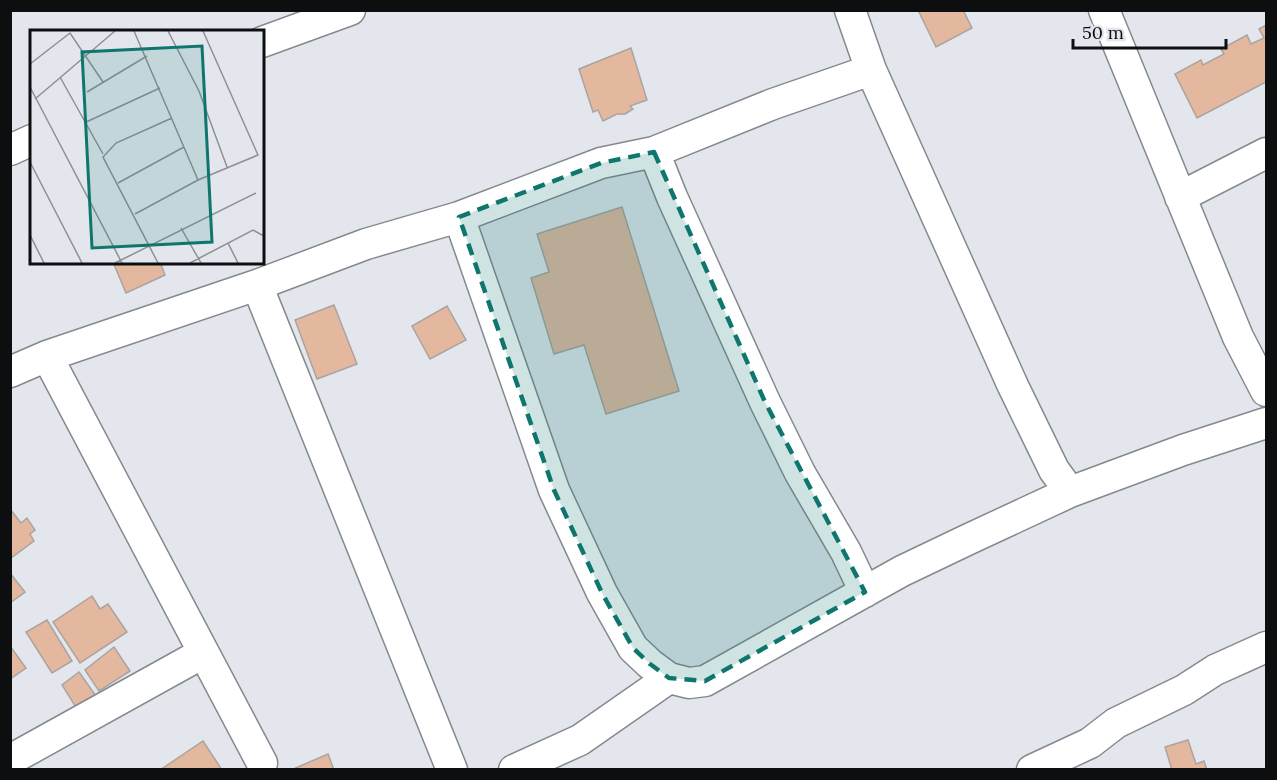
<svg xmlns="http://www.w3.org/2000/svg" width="1277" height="780" viewBox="0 0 1277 780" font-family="Lora,serif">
  <rect width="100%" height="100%" fill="#e3e7ed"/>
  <path fill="#e4b89f" stroke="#aaa39f" stroke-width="1.5" d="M918 10H963L972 28 936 47Z
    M1266 25V82L1197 118 1175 74 1201 60 1203 65 1224 54 1221 49 1247 35 1251 44 1264 38 1259 29Z
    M631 48 647 100 630 106 633 109 625 114H617L603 121 598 110 593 112 579 69Z
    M622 207 679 391 606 414 584 345 554 354 531 278 549 272 537 234Z
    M113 262H160L165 275 126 293Z
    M334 305 357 364 317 379 295 320Z
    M447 306 466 340 430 359 412 326Z
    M10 509 21 523 27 518 35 530 30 534 34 541 11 558Z
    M10 573 25 592 10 603Z
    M92 596 100 609 108 604 127 632 80 663 53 622Z
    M47 620 72 661 52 673 26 632Z
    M10 646 26 668 10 679Z
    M114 647 130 671 99 691 85 670Z
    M79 672 96 696 77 709 62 685Z
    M1188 740 1196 764 1204 761 1207 770H1172L1165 747Z
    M203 741 222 770H160Z
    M328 754 334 770H291Z"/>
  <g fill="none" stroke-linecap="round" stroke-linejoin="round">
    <g stroke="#85898e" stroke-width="33">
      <path id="minor" d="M850 10 871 70 1013 386 1054 470 1070 492
        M1104 10 1238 337 1266 391
        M262 42 350 10
        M10 150 32 140
        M654 152 672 197 765 402 800 473 846 552 865 592
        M1180 197 1266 153
        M459 217 554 490 602 593 633 648 650 664 669 678 689 683 705 681 902 571 969 539 1070 492 1183 450 1266 423
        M257 285 452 770
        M47 356 262 763
        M10 372 47 356 257 285 366 244 459 217 601 163 654 152 773 104 871 70
        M10 760 203 653
        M514 770 580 740 669 678
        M1032 770 1090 743 1116 723 1184 690 1215 670 1266 647"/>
    </g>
    <use href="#minor" stroke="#fff" stroke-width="30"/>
  </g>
  <path fill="#0f766e" fill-opacity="0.2" stroke="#0f766e" stroke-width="4.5" stroke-dasharray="12 8" stroke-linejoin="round" d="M654 152 765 402 865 592 705 681 669 678 650 664 633 648 602 593 554 490 459 217 601 163Z"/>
  <g transform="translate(30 30)">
    <rect width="234" height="234" fill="#e3e7ed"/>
    <path fill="none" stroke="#8d9095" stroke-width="1.5" d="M104 1 168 150M138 1 169 61 197 137M0 34 40 3 73 52M30 47 73 124M0 57 92 233M57 62 117 26M5 69 85 1M54 93 130 58M0 132 52 233M88 153 154 117M105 184 168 150 228 125 173 1M151 198 171 233M0 205 14 233M198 213 208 233M85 233 226 163M128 233 73 127 86 113 142 88M160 233 223 200 234 206"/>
    <path fill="#0f766e" fill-opacity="0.15" stroke="#0f766e" stroke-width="3" d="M172 16 182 212 62 218 52 22Z"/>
    <rect width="234" height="234" fill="none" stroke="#0c0e10" stroke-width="3"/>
  </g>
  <rect width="1277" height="780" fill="none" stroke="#0c0e10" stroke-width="24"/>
  <path d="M1073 39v9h153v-9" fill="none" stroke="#0c0e10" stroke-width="3"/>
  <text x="1082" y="39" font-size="18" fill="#0c0e10" stroke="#e3e7ed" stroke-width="4.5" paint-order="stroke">50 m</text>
</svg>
